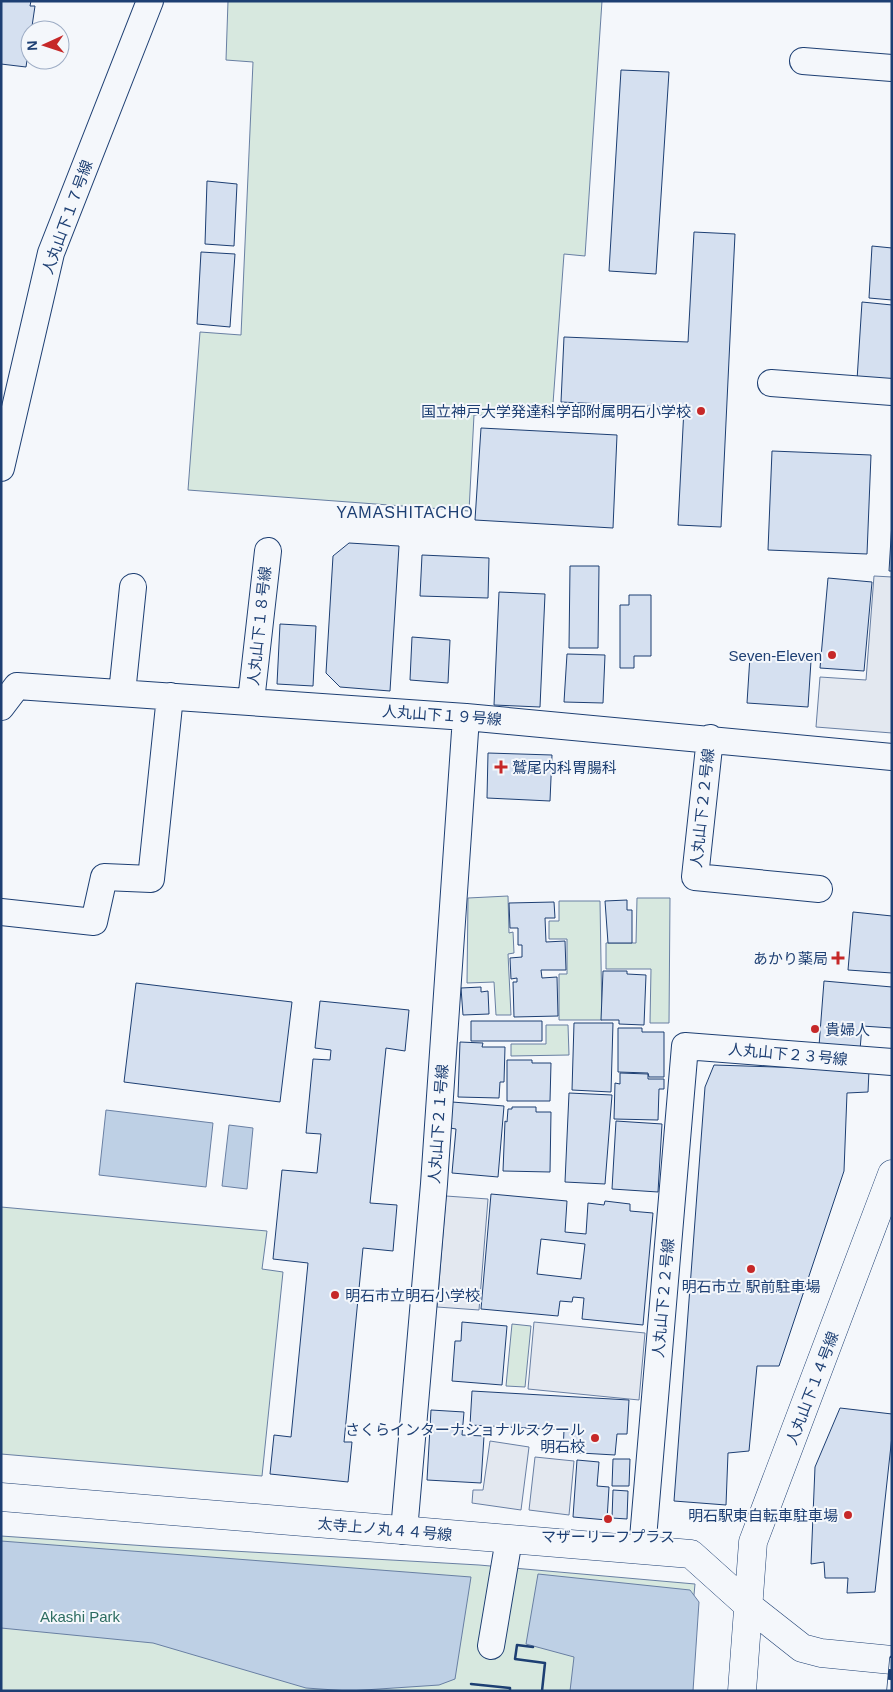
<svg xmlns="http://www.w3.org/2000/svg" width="893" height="1692" viewBox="0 0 893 1692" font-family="Arial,'Noto Sans JP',sans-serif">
  <rect width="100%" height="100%" fill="#f4f7fb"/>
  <path fill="#d7e8df" stroke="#687fa3" d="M228 1H602L585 256 564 254 552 417 474 415 469 511 188 490 200 332 241 335 253 62 226 60Z
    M508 896 509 933 513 932 514 953 508 954 511 1015H496L494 982 467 983 468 898Z
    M637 898H670L669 1023H650L651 969H606V943H636Z
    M559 901H600L602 1020H559V974H567V939H549V921H559Z
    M546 1025H568L569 1055 511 1056V1044H546Z
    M1 1207 267 1231 262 1269 283 1272 262 1476 1 1454Z
    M512 1324 531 1326 525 1387 506 1386Z
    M1 1536 162 1547 479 1565 695 1584 685 1691H1Z"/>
  <path fill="#e3e8f0" stroke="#687fa3" d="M874 576 892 577V733L816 727 820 677 866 680Z
    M446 1196 488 1199 479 1310 437 1307Z
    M534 1322 645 1333 639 1400 528 1389Z
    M490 1441 529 1447 521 1510 472 1503 473 1490H483Z
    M535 1457 574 1461 569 1515 529 1510Z"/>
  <path fill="#bed0e5" stroke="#687fa3" d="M106 1110 213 1123 206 1187 99 1175Z
    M229 1125 253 1128 247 1189 222 1186Z
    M1 1541 471 1577 455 1679 439 1685 349 1691 306 1688 153 1643 1 1628Z
    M538 1574 690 1590 699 1602 693 1691H570L574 1657 526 1644Z"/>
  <path fill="#d5e0f0" stroke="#1d3f73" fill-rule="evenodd" d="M1 1H31L30 6H35L26 67 1 64Z
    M621 70 669 72 656 274 609 271Z
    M207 181 237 184 234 246 205 244Z
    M694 232 735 234 721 527 678 525 684 408 561 402 564 337 688 342Z
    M872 246 892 248V300L869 298Z
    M201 252 235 254 230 327 197 324Z
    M862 302 892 305V384L857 380Z
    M481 428 617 435 613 528 475 520Z
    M772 451 871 455 867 554 768 550Z
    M892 522V571H889Z
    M349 543 399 546 390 691 340 687 326 673 333 556Z
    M422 555 489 558 488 598 420 596Z
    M570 566H599L598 648H569Z
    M828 578 872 582 864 671 820 668Z
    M499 592 545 594 540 707 494 705Z
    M629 595H651V656H634V668H620V605H629Z
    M280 624 316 626 313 686 277 684Z
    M412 637 450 640 448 683 410 680Z
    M567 654 605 655 603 703 564 702Z
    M750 656 811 661 808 707 747 703Z
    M488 753 552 755 550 801 487 798Z
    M627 900V910H632V943H608L605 901Z
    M554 902 555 918H545L546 942 565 941 566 970H541L542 978 557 977 558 1016 514 1017 513 982H517V978L511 979 510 958 522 957V945H518V928H510L509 903Z
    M853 912 892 916V973L848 970Z
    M603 971H627V974L646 975 644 1025 619 1024V1020H601Z
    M824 981 892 987V1028L862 1026 860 1050 819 1046Z
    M136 983 292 1002 280 1102 124 1082Z
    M481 987V992L488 991 489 1014 463 1015 461 988Z
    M320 1001 409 1010 405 1051 386 1048 370 1203 397 1205 393 1251 363 1248 344 1442H352L348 1482 270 1474 274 1435 291 1437 308 1263 273 1259 282 1170 317 1173 321 1134 306 1133 313 1059 330 1060 331 1050 315 1048Z
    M471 1021H542V1041H471Z
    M574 1023H613L611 1092 572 1090Z
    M618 1028H642V1032H664V1077H649L648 1073 618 1072Z
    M460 1042 483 1043 482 1047H505L504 1082H500L499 1098 458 1097Z
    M507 1060H532V1063H551L550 1101H507Z
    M714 1065 869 1070 868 1092 847 1093 844 1171 779 1366H757L749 1451 728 1453 726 1505 674 1501 705 1087Z
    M620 1073 648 1074V1079H664V1089H659L658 1120 614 1119 615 1083 620 1084Z
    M569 1093 612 1095 605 1184 565 1182Z
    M452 1102 504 1106 498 1177 452 1173 456 1129 450 1128Z
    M512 1107H536V1112H551L550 1172 503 1171 505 1121 507 1122 508 1109H512Z
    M616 1121 662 1124 658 1192 612 1189Z
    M491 1194 567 1201 565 1232 586 1234 588 1203 604 1205 605 1201 630 1204V1211L653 1213 643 1325 582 1319 584 1298 573 1297 572 1302 560 1301 558 1316 481 1309ZM541 1239 585 1244 581 1279 537 1274Z
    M462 1322 507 1326 502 1385 452 1381 455 1341H461Z
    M472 1391 629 1400 627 1434H617L615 1455 563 1452 564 1430 470 1425Z
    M840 1408 892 1414V1436L875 1592 847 1593 848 1578H825L824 1562 811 1564 815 1467Z
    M431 1410 464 1412 462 1435 484 1436 481 1483 427 1480Z
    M613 1459H630L629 1486H612Z
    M577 1460 599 1462 597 1486 609 1487 607 1520 573 1517Z
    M613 1490 628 1491 627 1519 612 1518Z"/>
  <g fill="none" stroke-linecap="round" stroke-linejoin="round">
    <g stroke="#1d3f73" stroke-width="28">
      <path id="street" d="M803 61 892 68
        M771 383 892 392
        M1 468 51 253 150 1
        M122 693 133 587
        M251 701 268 551
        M1 707 17 686 466 717 892 757
        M710 738 695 877 819 889
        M1 912 94 922 104 877 151 879 170 696
        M404 1531 434 1184 466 717
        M642 1550 685 1046 892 1062
        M491 1646 509 1539"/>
    </g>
    <g stroke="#1d3f73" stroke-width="29">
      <path id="secondary" d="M1 1497 691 1554 750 1607 802 1648 821 1653 892 1660
        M742 1691 753 1542 892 1174"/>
    </g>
    <use href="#street" stroke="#f4f7fb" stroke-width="26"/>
    <use href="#secondary" stroke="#f4f7fb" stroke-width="28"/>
    <g stroke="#1d3f73" stroke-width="5.5">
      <path id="rail" d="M889 1691 892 1658"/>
    </g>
    <use href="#rail" stroke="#f4f7fb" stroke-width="4" stroke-dasharray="11" stroke-linecap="butt"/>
    <path stroke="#1d3f73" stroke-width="2.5" d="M533 1647 517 1645 515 1659 545 1663 542 1691
      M471 1684 510 1688V1691"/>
  </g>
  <g fill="#c62828" stroke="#f4f7fb" stroke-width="2">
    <circle cx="701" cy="411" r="5"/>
    <circle cx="832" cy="655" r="5"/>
    <path d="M498.5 759.5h5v5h5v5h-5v5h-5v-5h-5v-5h5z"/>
    <path d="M835.5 950.5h5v5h5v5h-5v5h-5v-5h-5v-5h5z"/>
    <circle cx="815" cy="1029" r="5"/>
    <circle cx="751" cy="1269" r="5"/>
    <circle cx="335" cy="1295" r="5"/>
    <circle cx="595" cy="1438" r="5"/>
    <circle cx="848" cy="1515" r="5"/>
    <circle cx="608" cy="1519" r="5"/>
  </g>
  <g text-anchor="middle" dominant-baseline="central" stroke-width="4" stroke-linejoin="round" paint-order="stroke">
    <g font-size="15" fill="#1d3f73" stroke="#f4f7fb">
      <text transform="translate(67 217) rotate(-70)">人丸山下１７号線</text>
      <text transform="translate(259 626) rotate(-84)">人丸山下１８号線</text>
      <text transform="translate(442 715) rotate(4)">人丸山下１９号線</text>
      <text transform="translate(702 808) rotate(-84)">人丸山下２２号線</text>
      <text transform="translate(788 1054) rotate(5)">人丸山下２３号線</text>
      <text transform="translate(438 1124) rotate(-86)">人丸山下２１号線</text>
      <text transform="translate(663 1298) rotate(-85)">人丸山下２２号線</text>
      <text transform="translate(812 1388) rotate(-69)">人丸山下１４号線</text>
      <text transform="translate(385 1529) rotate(5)">太寺上ノ丸４４号線</text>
    </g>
    <g font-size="15" fill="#1d3f73" stroke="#f4f7fb" text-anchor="end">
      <text x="691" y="411">国立神戸大学発達科学部附属明石小学校</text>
      <text x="822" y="655">Seven-Eleven</text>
      <text x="512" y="767" text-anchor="start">鷲尾内科胃腸科</text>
      <text x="828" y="958">あかり薬局</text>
      <text x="825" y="1029" text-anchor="start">貴婦人</text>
      <text x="751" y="1286" text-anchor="middle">明石市立 駅前駐車場</text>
      <text x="345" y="1295" text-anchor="start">明石市立明石小学校</text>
      <text x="585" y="1429">さくらインターナショナルスクール<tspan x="585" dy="17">明石校</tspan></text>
      <text x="838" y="1515">明石駅東自転車駐車場</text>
      <text x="608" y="1536" text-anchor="middle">マザーリーフプラス</text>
    </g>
    <g font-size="15" fill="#2c6c60" stroke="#f4f7fb">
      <text x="80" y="1616">Akashi Park</text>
    </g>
    <g font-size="16" letter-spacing="1" fill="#1d3f73" stroke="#f4f7fb">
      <text x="405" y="512">YAMASHITACHO</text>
    </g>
  </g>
  <rect width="893" height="1692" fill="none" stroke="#1d3f73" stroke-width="5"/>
  <g transform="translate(45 45) rotate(267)"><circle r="24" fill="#f4f7fb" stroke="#9eadc5"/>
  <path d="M0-4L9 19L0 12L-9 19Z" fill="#c62828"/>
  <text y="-8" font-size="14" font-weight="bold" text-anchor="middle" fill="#1d3f73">N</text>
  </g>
</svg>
